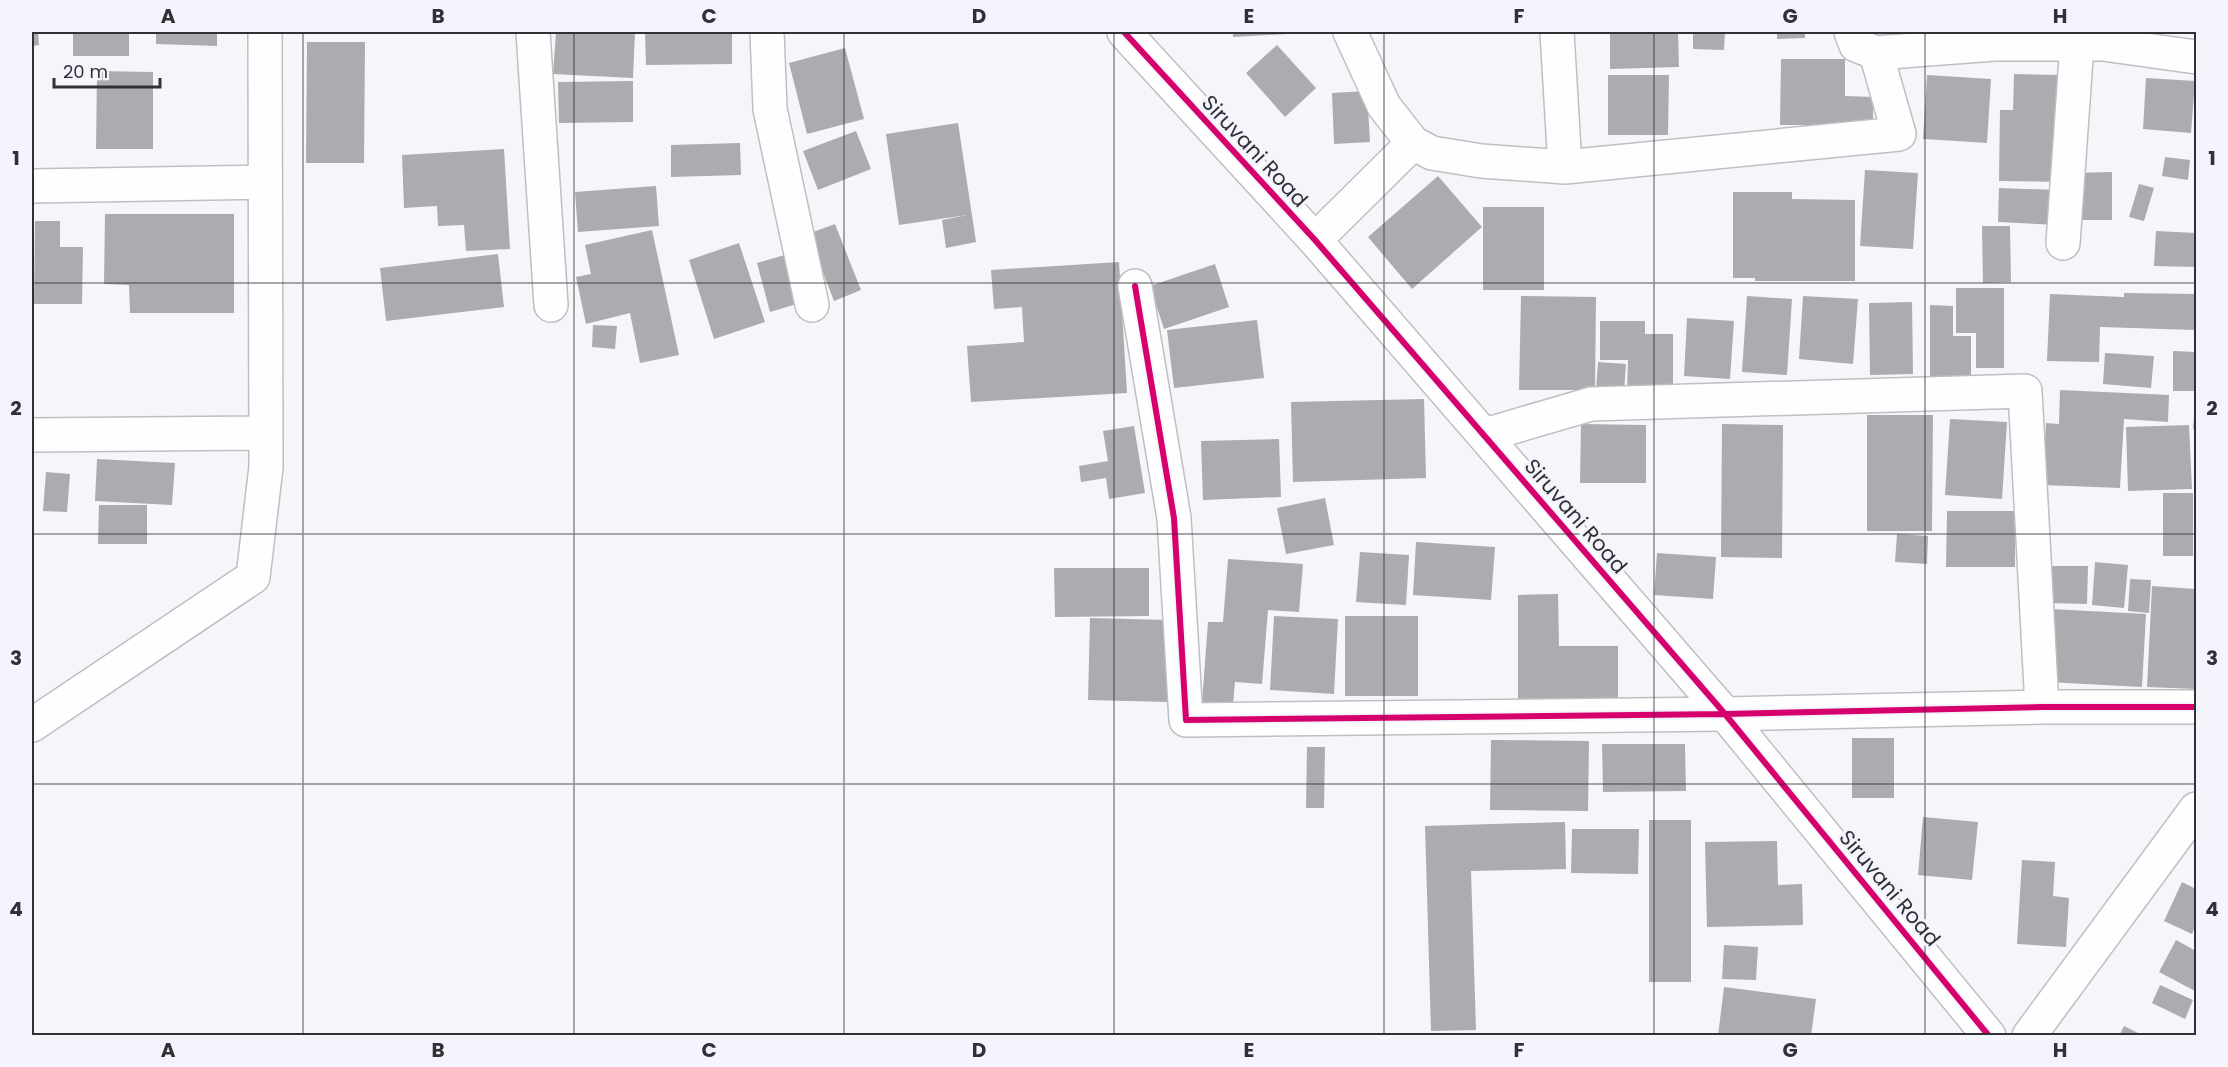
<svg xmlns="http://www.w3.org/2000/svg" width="2228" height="1067" viewBox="0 0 2228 1067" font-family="Poppins,sans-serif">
  <rect width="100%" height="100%" fill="#f6f6fa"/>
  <path fill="#ababb0" d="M32 32H38L39 45 32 46Z
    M73 32H129V56H73Z
    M156 32H217V46L156 44Z
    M556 32H635L633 78 553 74Z
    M645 32H732V64L646 65Z
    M1233 32H1303V33L1233 37Z
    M1610 32H1678L1679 67 1610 69Z
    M1693 32H1725L1724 50 1693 49Z
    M1777 32H1805V38L1777 39Z
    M307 42H365L364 163H306Z
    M1277 45 1316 88 1285 117 1246 73Z
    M845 48 864 119 807 134 789 63Z
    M1781 59H1845V96L1873 97V125H1780Z
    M97 71 153 72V149H96Z
    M2014 74 2062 75 2061 182 1999 181 2000 110H2013Z
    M1608 75H1669L1668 135H1608Z
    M1927 75 1991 79 1987 143 1923 139Z
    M2146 78 2195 81 2191 133 2143 129Z
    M633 81V122L559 123 558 82Z
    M1367 91 1370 142 1334 144 1332 93Z
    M958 123 976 242 946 248 942 220 967 215 899 225 886 134Z
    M856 131 871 169 818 190 803 151Z
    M740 143 741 175 671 177V145Z
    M504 149 510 249 466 251 464 225 438 226 437 206 404 208 402 155Z
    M2165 157 2190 160 2188 180 2162 176Z
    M1865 170 1918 173 1913 249 1860 246Z
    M2112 172V220H2072V173Z
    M1438 176 1482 227 1412 289 1368 237Z
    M2139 184 2154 188 2144 221 2129 217Z
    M656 186 659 226 578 232 575 192Z
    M1999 188 2059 190 2057 225 1998 222Z
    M1733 192H1792V199L1855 200V281H1755V278H1733Z
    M1483 207H1544V290H1483Z
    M105 214H234V313H130L129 285 104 284Z
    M35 221H60V247H83L82 304H34Z
    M835 224 861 290 834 301 808 234Z
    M1982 226H2010L2011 282 1983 283Z
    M652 230 679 355 640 363 630 313 586 324 576 277 591 274 585 245Z
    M2156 231 2196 233V267L2154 266Z
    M739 243 765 322 714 339 689 260Z
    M498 254 504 307 386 321 380 268Z
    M785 255 800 303 770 312 757 263Z
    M1119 262 1127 393 971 402 967 346 1024 342 1022 307 994 309 991 270Z
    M1215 264 1229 307 1164 329 1150 286Z
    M1956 288H2004V368H1976V333H1956Z
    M2124 293 2196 294V330L2100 327 2099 362 2047 361 2050 294 2124 297Z
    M1521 296 1596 297 1595 390H1519Z
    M1747 296 1792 299 1787 375 1742 372Z
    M1803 296 1858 299 1853 364 1799 359Z
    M1912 302 1913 374 1870 375 1869 303Z
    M1930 305 1953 306V336H1971V378H1930Z
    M1687 318 1734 321 1730 379 1684 376Z
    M1257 320 1264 378 1174 388 1167 330Z
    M1600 321H1645V334H1673V394L1627 393 1628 360H1600Z
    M593 325 617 326 615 349 592 347Z
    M2173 351 2196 352V391H2173Z
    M2105 353 2154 356 2151 388 2103 384Z
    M1598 362 1626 364 1624 391 1596 390Z
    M2060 390 2169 395 2168 422 2124 419 2120 488 2043 485 2046 423 2059 424Z
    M1424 399 1426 478 1293 482 1291 402Z
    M2195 405H2196V429H2193Z
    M1867 415H1933L1932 531H1867Z
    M1950 419 2007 422 2002 499 1945 495Z
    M1581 424 1646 425V483H1580Z
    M1722 424 1783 425 1782 558 1721 557Z
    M2189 425 2192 489 2128 491 2126 427Z
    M1134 426 1145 493 1109 499 1106 478 1081 482 1079 466 1108 461 1103 431Z
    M1279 439 1281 497 1203 500 1201 441Z
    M97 459 175 463 172 505 95 501Z
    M46 472 70 474 67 512 43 511Z
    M2163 493H2193V556H2163Z
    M1325 498 1334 545 1286 554 1277 508Z
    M99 505H147V544H98Z
    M1947 511H2015V567H1946Z
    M1897 534 1928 536 1927 564 1895 562Z
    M1416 542 1495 547 1491 600 1413 595Z
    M1360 552 1409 555 1406 605 1356 602Z
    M1657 553 1716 557 1713 599 1654 595Z
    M1228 559 1303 564 1299 612 1268 610 1262 684 1235 682 1233 705 1202 703 1208 622H1223Z
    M2095 562 2128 565 2124 608 2092 605Z
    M2047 566H2088L2087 604 2047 603Z
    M1054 568H1149V616L1055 617Z
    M2130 579 2151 580 2149 613 2128 611Z
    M2152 586 2196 589V689L2147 687Z
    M1558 594 1559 646H1618V704L1518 700V595Z
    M2051 609 2146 614 2142 687 2047 682Z
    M1274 616 1338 619 1334 694 1270 690Z
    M1345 616H1418V696H1345Z
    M1090 618 1168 620 1167 702 1088 700Z
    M1852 738H1894V798H1852Z
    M1491 740 1589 741 1588 811 1490 810Z
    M1602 744H1685L1686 791 1603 792Z
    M1307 747H1325L1324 808H1306Z
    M1923 817 1978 822 1972 880 1918 875Z
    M1649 820H1691V982H1649Z
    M1565 822 1566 869 1471 871 1476 1030 1431 1031 1425 826Z
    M1572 829H1639L1638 874 1571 873Z
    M1777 841 1778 885 1802 884 1803 925 1707 927 1705 842Z
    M2022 860 2055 862 2053 896 2069 898 2066 947 2017 944Z
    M2182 882 2196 889V925L2192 934 2164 921Z
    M2176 940 2196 951 2195 991 2159 972Z
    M1724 945 1758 947 1756 980 1722 979Z
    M2160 985 2193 1000 2185 1019 2152 1003Z
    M1724 987 1816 999 1811 1036H1718Z
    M2124 1026 2144 1036H2119Z"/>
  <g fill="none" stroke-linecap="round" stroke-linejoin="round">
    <g stroke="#bebfc4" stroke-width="36">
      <path id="minor" d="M533 32 551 305
        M767 32 770 109 812 305
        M1557 32 1565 167
        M1851 32 1856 45 1876 53 1994 44H2103L2196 57
        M1413 143 1432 153 1481 161 1565 167 1899 134 1876 53
        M32 186 265 182
        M1315 240 1413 143 1384 106 1350 32
        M2063 243 2077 44
        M1135 286 1174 518 1186 720 1725 714 2042 707H2196
        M32 435 265 433
        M1485 435 1591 404 2025 391 2042 707
        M32 725 253 577 266 467 265 32
        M2029 1036 2196 809"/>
    </g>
    <g stroke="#bebfc4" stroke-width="36">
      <path id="tertiary" d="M1124 32 1315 240 1725 714 1989 1036"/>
    </g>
    <use href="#minor" stroke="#fefefe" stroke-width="33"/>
    <use href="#tertiary" stroke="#fefefe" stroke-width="33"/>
    <g stroke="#f4f5fc" stroke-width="10">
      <path id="cycleway" d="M1124 32 1315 240 1725 714 1989 1036
        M1135 286 1174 518 1186 720 1725 714 2042 707H2196"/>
    </g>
    <use href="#cycleway" stroke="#d6006c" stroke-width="6"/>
  </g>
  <path fill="none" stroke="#303037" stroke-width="1.5" stroke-opacity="0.55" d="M303 32V1036M574 32V1036M844 32V1036M1114 32V1036M1384 32V1036M1654 32V1036M1925 32V1036M32 283H2196M32 534H2196M32 784H2196"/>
  <g text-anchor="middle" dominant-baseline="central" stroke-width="6" stroke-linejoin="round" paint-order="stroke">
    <g font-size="21" fill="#303037" stroke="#f4f5fc">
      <text transform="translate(1255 151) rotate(47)">Siruvani Road</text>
      <text transform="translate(1576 516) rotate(49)">Siruvani Road</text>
      <text transform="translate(1890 888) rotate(50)">Siruvani Road</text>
    </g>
  </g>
  <rect width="2228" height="1067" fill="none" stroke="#f4f5fc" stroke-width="66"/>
  <path d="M54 78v9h106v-9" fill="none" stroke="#303037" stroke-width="3"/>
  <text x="63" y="78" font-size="18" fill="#303037" stroke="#f4f5fc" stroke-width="4.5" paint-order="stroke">20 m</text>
  <rect x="33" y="33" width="2162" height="1001" fill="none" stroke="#303037" stroke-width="2"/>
  <g font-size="20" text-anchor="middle" font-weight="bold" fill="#303037">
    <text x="168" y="23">A</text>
    <text x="438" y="23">B</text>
    <text x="709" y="23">C</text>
    <text x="979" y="23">D</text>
    <text x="1249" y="23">E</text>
    <text x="1519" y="23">F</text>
    <text x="1790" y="23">G</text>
    <text x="2060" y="23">H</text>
    <text x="16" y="165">1</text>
    <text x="2212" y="165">1</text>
    <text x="16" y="415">2</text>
    <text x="2212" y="415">2</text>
    <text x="16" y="665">3</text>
    <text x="2212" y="665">3</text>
    <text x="16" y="916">4</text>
    <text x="2212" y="916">4</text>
    <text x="168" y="1057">A</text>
    <text x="438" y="1057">B</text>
    <text x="709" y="1057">C</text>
    <text x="979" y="1057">D</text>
    <text x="1249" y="1057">E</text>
    <text x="1519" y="1057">F</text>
    <text x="1790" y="1057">G</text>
    <text x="2060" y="1057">H</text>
  </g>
</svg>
